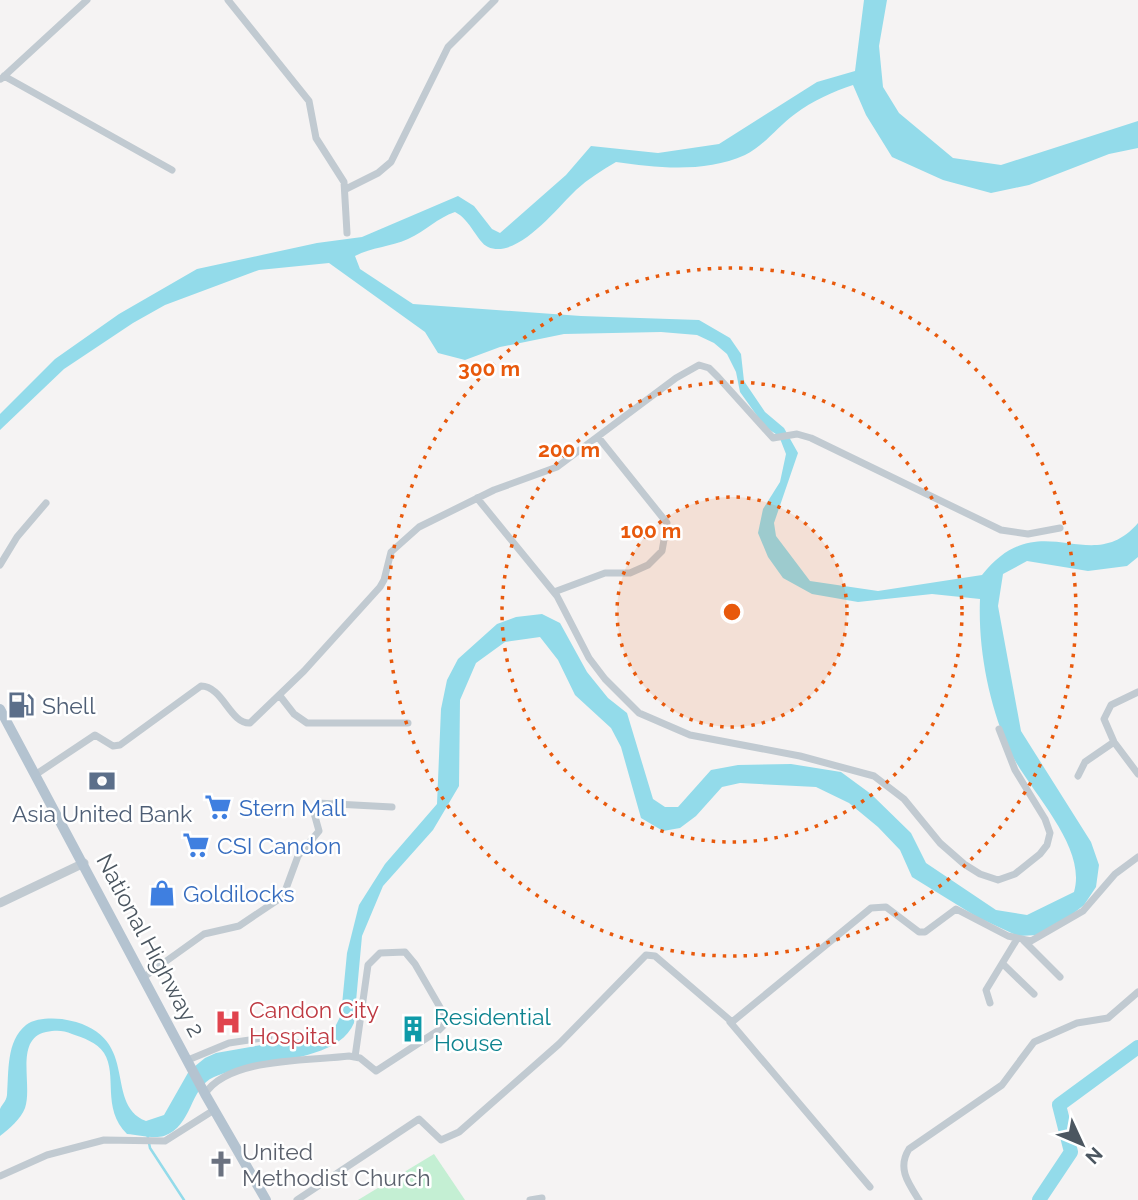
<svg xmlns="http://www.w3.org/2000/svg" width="1138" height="1200" viewBox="0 0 1138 1200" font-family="Raleway,sans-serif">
  <rect width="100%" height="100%" fill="#f5f3f3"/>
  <path fill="#c4efd3" d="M434 1154 465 1200H358Z"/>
  <path fill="#93dbea" d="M864 0H887L879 46 883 87 899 113 953 158 1001 165 1138 121V148L1109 154 1029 185 991 193 943 180 892 157 866 115 853 85C834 91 812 101 795 114 778 126 764 146 745 155 705 173 657 168 616 162 602 170 588 179 576 190 557 208 517 260 488 247 477 242 471 220 455 212 437 218 426 231 408 239 390 247 372 247 355 256L360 269 413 304 581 316 699 320 730 338 741 354 744 381 765 412 784 428 798 453 774 523 776 536 810 581 878 591 982 575C1040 502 1090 579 1138 523V557L1127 566 1088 571 1027 561 1003 574 998 606 1021 731 1091 842 1099 865 1096 887 1084 905 1065 920 1038 935 1018 936 977 917 912 877 900 850 878 827 849 803 816 787 740 783 722 787 696 816 680 828 663 831 641 818 621 747 611 728 575 695 558 660 540 637 505 642 476 663 460 700 459 786 433 830 383 886 362 936 354 1023C337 1064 254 1059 214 1077 189 1088 193 1126 164 1136 154 1139 138 1135 127 1134 101 1108 118 1075 104 1053 97 1042 83 1038 72 1034 63 1030 56 1030 46 1032 14 1039 33 1085 25 1108 21 1119 9 1129 0 1136 0 1129 0 1117 0 1109 2 1104 6 1102 7 1095 9 1072 6 1041 26 1025 35 1018 51 1018 62 1019 145 1032 101 1103 146 1121L164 1115 189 1071 205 1058 216 1053 284 1041 321 1037 333 1031 341 1015 347 953 359 905 385 864 437 804 441 709 447 680 458 659 497 624 516 617 542 614 560 623 587 672 608 698 627 713 653 799 665 807H678L711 770 738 765 791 764 841 772 871 794 911 833 926 863 996 910 1027 915 1074 892C1088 844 1025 788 1007 745 988 700 978 647 980 599L932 594 858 602 812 594 783 578 768 557 758 533 763 509 780 482 786 454 779 436 765 427 740 392 736 372 727 354 714 343 697 335 661 332 564 334 500 347 465 360 438 353 425 332 329 263 259 270 165 305 133 323 64 369 0 430V414L55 359 119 314 197 269 317 243 362 237 458 196 474 206 492 229 500 233 566 175 591 146 658 153 719 144 817 82 855 71Z"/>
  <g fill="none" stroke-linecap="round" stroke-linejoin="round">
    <path stroke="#93dbea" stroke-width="2.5" d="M147 1133 150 1148 184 1200"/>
    <path stroke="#93dbea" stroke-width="14" d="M1039 1200 1071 1152 1059 1105 1138 1047"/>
    <path stroke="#c1cad1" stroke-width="7" d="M228 0 309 101 316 138 344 182 347 233
      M4 76 172 170
      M1 79 87 0
      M346 189 378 173 391 162 448 47 495 0
      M477 498 557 596 589 658 605 679 639 713 690 735 800 756 874 776 904 799 940 843 964 864 980 874 998 880 1015 874 1040 854 1047 845 1050 833 1045 819 1015 770 999 729
      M0 565 17 537 46 503
      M554 592 605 573H630L648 565 662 551 667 523 598 437
      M1138 692 1111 705 1104 719 1114 742 1138 774
      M280 696 294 714 307 723H408
      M35 775 95 735 113 746 120 745 201 686C223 686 230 724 250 723L304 671 380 587 384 580 391 552 419 527 494 490 557 467 676 378 699 365 709 368 718 377 773 438 797 434 811 438 1001 530 1028 534 1060 528
      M1078 776 1085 762 1114 742
      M1024 941 1060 977
      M1003 964 1034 994
      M144 977 204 934 239 926 279 899 284 894 298 856 319 831 314 813 317 803 392 807
      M990 1003 986 990 1017 939
      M730 1022 870 1187
      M188 1060 229 1043 269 1037
      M205 1094C228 1057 310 1061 349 1056L360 1058 376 1071 439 1030 444 1025 445 1016 415 964 405 952 380 953 368 965 355 1057
      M0 1176 47 1155 104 1140 165 1141 214 1110
      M297 1200 419 1119 441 1140 459 1132 559 1044 646 955 655 956 732 1022 871 908 886 907 919 932H925L956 909 1008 936 1031 941 1083 911 1115 874 1138 857
      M530 1200 542 1198
      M919 1200C908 1183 897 1168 909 1149L1002 1085 1034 1042 1077 1023 1108 1018 1138 992"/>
    <path stroke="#c1cad1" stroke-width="9" d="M0 903 84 863"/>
    <path stroke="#b4c3d0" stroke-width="10" d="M0 709 205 1094 266 1200"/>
  </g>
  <circle cx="732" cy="612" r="115" fill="#e8590c" fill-opacity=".12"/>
  <g fill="none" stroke="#e8590c" stroke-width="3.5" stroke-dasharray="3.5 7">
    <circle cx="732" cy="612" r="115"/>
    <circle cx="732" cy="612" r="230"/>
    <circle cx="732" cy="612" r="344"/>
  </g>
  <defs>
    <g id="fuel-bare" transform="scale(2.1)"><path d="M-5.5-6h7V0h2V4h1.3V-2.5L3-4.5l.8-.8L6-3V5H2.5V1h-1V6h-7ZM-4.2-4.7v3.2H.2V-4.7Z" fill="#5c6f8a" stroke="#fff" stroke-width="2.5" paint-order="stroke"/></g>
    <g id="bank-bare" transform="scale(2.1)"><path d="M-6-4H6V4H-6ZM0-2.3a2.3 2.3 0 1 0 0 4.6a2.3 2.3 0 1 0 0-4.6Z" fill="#5c6f8a" stroke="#fff" stroke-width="2.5" paint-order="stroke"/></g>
    <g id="supermarket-bare" transform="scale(2.1)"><path d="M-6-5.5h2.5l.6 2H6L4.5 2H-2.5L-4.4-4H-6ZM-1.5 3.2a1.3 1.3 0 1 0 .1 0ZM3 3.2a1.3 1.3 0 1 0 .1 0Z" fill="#3f7fe0" stroke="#fff" stroke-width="2.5" paint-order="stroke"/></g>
    <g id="shop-bare" transform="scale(2.1)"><path d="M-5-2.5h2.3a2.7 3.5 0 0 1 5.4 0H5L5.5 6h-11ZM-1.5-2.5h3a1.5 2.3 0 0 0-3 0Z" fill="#3f7fe0" stroke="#fff" stroke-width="2.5" paint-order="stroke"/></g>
    <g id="hospital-bare" transform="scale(2.1)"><path d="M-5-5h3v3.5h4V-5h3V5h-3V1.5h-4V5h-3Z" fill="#e0444e" stroke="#fff" stroke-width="2.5" paint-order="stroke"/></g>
    <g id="building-bare" transform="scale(2.1)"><path d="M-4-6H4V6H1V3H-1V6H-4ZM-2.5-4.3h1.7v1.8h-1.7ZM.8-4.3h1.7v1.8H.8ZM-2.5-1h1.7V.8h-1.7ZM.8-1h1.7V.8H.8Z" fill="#0f9aa8" stroke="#fff" stroke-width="2.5" paint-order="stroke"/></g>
    <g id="church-bare" transform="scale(2.1)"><path d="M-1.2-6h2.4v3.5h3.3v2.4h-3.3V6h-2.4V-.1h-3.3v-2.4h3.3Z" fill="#6b7280" stroke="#fff" stroke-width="2.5" paint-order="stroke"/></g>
  </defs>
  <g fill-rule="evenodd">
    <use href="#fuel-bare" x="21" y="705"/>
    <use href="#bank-bare" x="102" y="781"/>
    <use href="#supermarket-bare" x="218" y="807"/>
    <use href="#supermarket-bare" x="196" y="845"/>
    <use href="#shop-bare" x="162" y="893"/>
    <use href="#hospital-bare" x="228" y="1022"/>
    <use href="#building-bare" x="413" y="1029"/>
    <use href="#church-bare" x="221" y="1164"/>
  </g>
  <g text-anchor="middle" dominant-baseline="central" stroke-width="5" stroke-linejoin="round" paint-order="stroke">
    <g font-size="23" fill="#4e5e75" stroke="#fff" text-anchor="start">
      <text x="42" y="705">Shell</text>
      <text x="102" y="813" text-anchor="middle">Asia United Bank</text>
    </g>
    <g font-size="23" fill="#366cbe" stroke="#fff" text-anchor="start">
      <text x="239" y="807">Stern Mall</text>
      <text x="217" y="845">CSI Candon</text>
      <text x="183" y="893">Goldilocks</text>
    </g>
    <g font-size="23" fill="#4b5660" stroke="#fff">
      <text transform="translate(151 945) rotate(62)">National Highway 2</text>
    </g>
    <g font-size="23" fill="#be3a42" stroke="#fff" text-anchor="start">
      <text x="249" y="1009">Candon City<tspan x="249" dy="26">Hospital</tspan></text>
    </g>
    <g font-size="23" fill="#0d838f" stroke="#fff" text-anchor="start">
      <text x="434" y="1016">Residential<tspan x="434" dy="26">House</tspan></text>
    </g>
    <g font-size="23" fill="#5b616d" stroke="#fff" text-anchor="start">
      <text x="242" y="1151">United<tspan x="242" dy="26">Methodist Church</tspan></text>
    </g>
  </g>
  <circle cx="732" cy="612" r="10" fill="#e8590c" stroke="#fff" stroke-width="3.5"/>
  <g font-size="21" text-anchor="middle" font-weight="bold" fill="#e8590c" stroke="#fff" stroke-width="5" stroke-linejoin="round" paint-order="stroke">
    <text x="489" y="376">300 m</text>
    <text x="569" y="457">200 m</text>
    <text x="651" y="538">100 m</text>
  </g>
  <g transform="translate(1082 1144) rotate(134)" stroke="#ffffff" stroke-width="5" paint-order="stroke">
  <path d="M0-5L12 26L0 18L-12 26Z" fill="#4b5660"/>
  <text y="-10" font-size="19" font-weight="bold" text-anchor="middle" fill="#4b5660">N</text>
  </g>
</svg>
